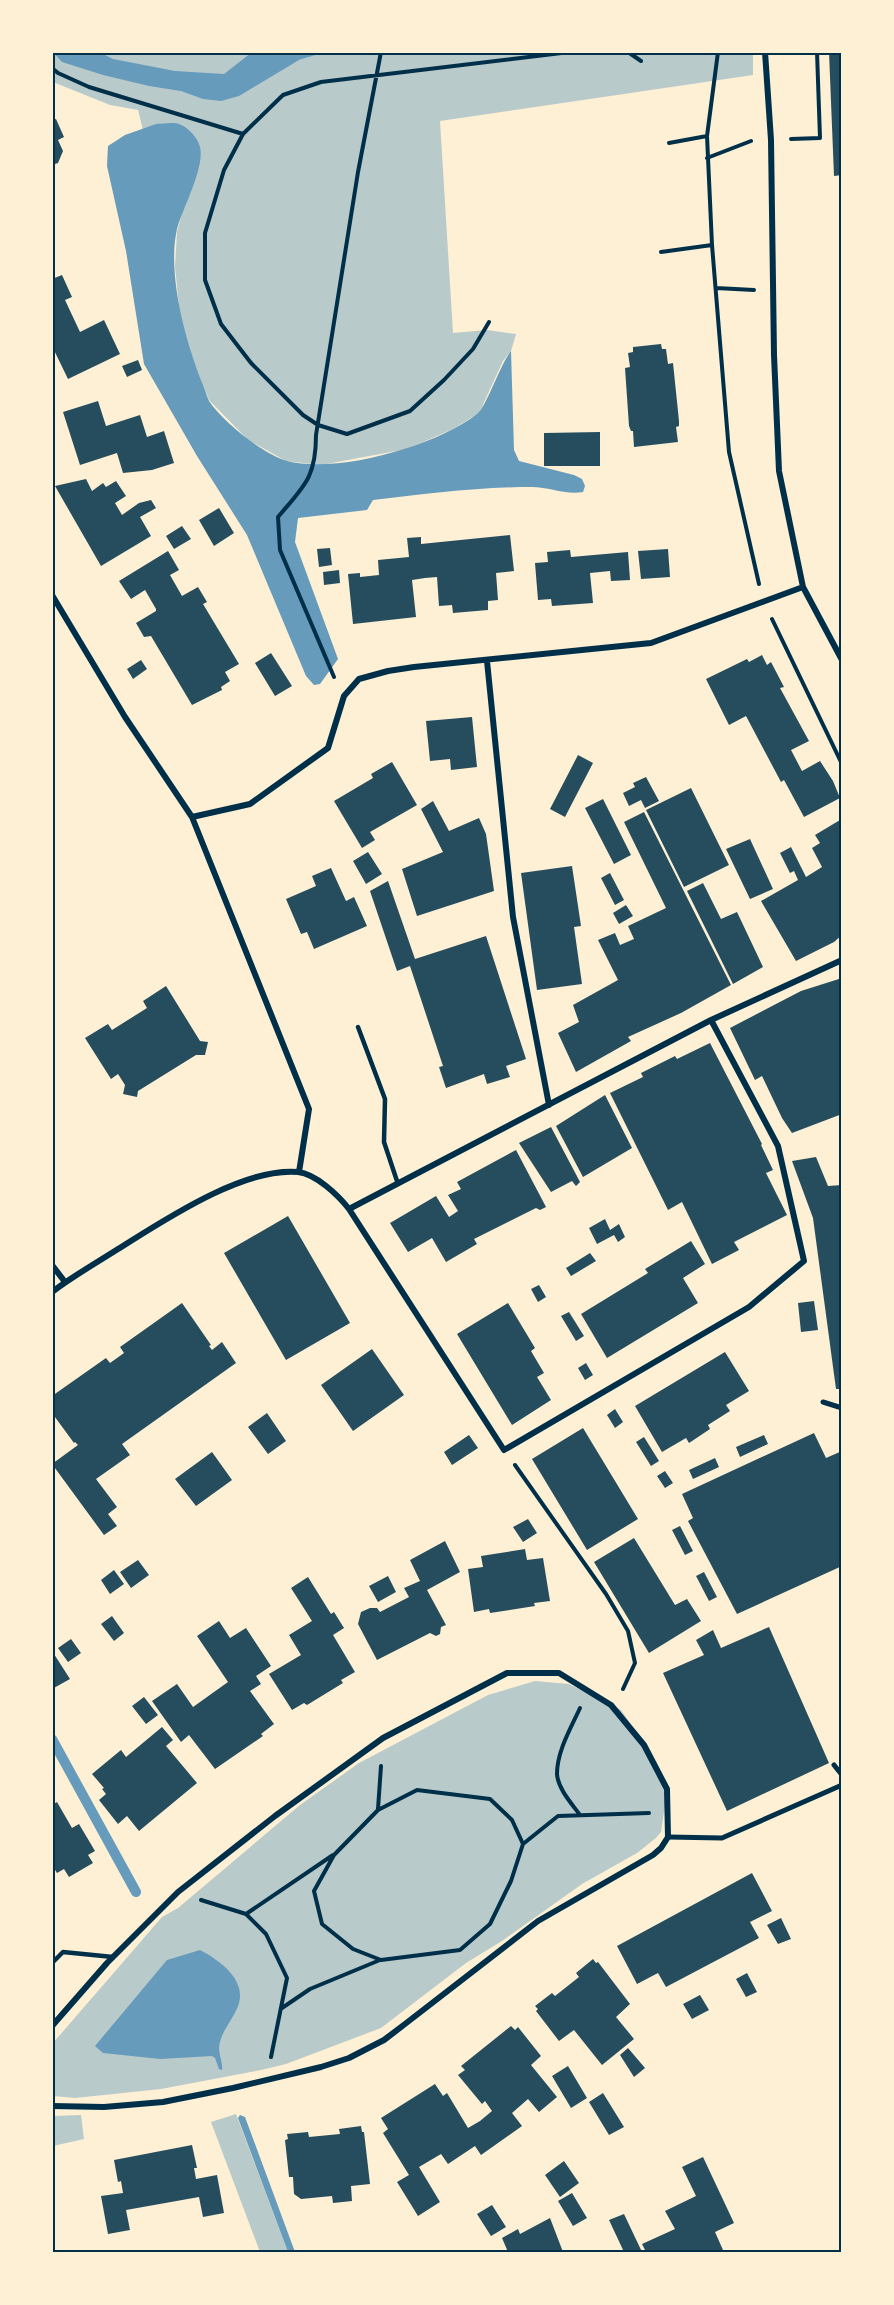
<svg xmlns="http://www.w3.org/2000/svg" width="894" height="2305" viewBox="0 0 894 2305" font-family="'Archivo Narrow',sans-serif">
  <rect width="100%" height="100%" fill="#fdf0d5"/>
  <path fill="#b9caca" d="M287 52 299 60 322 52H753V75L440 121 453 333 487 330 516 334 511 351 503 361 479 413 453 429 407 449 321 465 286 461 247 439 209 400 188 348 179 306 175 267 177 232 185 202 156 124 143 130 138 110 110 105 53 82 52 53Z
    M535 1681 569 1684 621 1710 645 1745 659 1771 666 1798 661 1832 656 1838 637 1853 582 1884 502 1941 466 1963 381 2028 286 2064 261 2070 161 2089 75 2098 53 2096V2043L162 1917 178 1908 300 1805 359 1763 488 1695Z
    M236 2114 288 2252H260L211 2122Z
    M81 2115 84 2139 53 2146V2116Z"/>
  <path fill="#669bbc" d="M53 52 101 53 113 59 175 71 224 74 251 53H322L299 60 239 96 221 101 203 99 181 91 149 86 103 75 62 62Z
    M156 124C163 124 173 122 179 124 188 127 198 138 200 147 205 168 183 207 177 229 167 273 185 339 201 380 204 386 206 395 209 401 223 422 263 454 287 461 338 474 436 446 477 414 486 408 500 365 511 351L514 450 519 461 574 475 582 479 585 486 583 492C565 495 549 487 532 487 478 487 425 494 373 500L367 510 298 518 295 542 338 659 320 684 314 685 306 676 247 535 197 456 144 364 126 251 107 166 108 146 125 135Z
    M200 1950C219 1960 248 1980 238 2006 233 2020 220 2032 219 2048 219 2055 223 2063 222 2070L219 2069 215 2058 212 2056 160 2059 103 2053 95 2046 167 1960Z
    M240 2115 245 2117 295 2252H288L238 2118Z"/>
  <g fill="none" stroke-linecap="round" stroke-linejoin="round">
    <path stroke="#669bbc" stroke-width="10" d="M52 1739 136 1892"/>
  </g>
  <path fill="#264d5e" d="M829 52H842V175L834 176Z
    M56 119 64 137 58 140 63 151 58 163 52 165V120Z
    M62 275 72 297 65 300 80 332 104 320 120 354 68 379 52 346V279Z
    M661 344 662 349H666L668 364 673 363 679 421V426L676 427 678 442 634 447 633 431H631L629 426 625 368 630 367 628 353 633 352V347Z
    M138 360 142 370 127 377 122 366Z
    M98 401 106 426 140 415 147 437 164 431 174 463 152 470 123 473 117 453 80 465 63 412Z
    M600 432V466H544V433Z
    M86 479 92 491 103 483 106 487 116 481 126 496 115 503 122 515 139 503 151 500 156 508 140 517 151 536 101 566 55 486Z
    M219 508 234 533 214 546 199 520Z
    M182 526 191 539 174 549 166 536Z
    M510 535 514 571 496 573 498 600 488 601V610L453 613 452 605 439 606 437 577 425 578 412 580 416 617 353 624 348 574 360 573V577L379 575 378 560 409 557 407 538 421 537V544Z
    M330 548 332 565 319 567 317 549Z
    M668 549 670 577 641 579 638 551Z
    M570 550 571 557 628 552 630 580 611 581 610 571 590 573 593 603 552 606 551 599 538 600 535 563 548 562 547 552Z
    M168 551 179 570 170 575 182 596 198 587 207 602 203 604 239 664 225 672 230 681 221 687 222 690 192 705 151 636 144 637 136 623 156 611V609L145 590 131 599 119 581Z
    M339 570 340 583 324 585 323 572Z
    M271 653 292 686 275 696 255 663Z
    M762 655 767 665 771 662 784 687 780 688 809 741 791 750 802 771 820 761 833 781 840 798 804 817 784 780 781 782 746 716 729 725 706 679 747 659 749 662Z
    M141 660 147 669 133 679 127 669Z
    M472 717 477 767 451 770 450 759 430 761 426 721Z
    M578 755 593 763 565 817 550 809Z
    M392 762 417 805 370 832 375 840 362 848 334 801 373 778 371 774Z
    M646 777 659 801 645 808 641 800 629 806 623 793 635 787 633 783Z
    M691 788 729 865 684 887 646 810Z
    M603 799 631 855 614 864 585 808Z
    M433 801 449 831 479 818 486 834 494 891 417 916 402 869 443 852 421 809Z
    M644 812 731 985 681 1013 628 1037 631 1041 576 1072 558 1033 579 1022 573 1005 618 980 598 940 615 933 620 945 634 939 628 926 666 908 624 822Z
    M840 820 842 935 834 942 796 961 761 901 798 880 794 871 790 873 780 853 791 847 806 877 822 867 812 848 820 843 815 835Z
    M750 839 773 889 750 899 726 849Z
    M368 852 382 874 366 884 353 861Z
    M572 866 581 926 574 927 582 984 537 990 521 873Z
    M331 868 346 901 354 897 367 926 314 949 307 932 301 934 286 899 316 886 312 876Z
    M610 873 624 900 615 905 601 878Z
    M388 881 415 959 486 936 526 1059 506 1066 510 1077 487 1084 484 1074 446 1088 439 1067 443 1066 410 966 397 971 370 891Z
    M703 883 721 919 737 912 763 967 733 984 687 891Z
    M626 905 633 916 619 924 613 913Z
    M842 978V1114L792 1133 782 1118 762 1076 755 1080 730 1028 801 991Z
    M166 986 200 1041 208 1042 205 1055H196L138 1091 137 1097 123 1094 125 1085 118 1074 111 1079 85 1038 108 1024 112 1030 147 1008 143 1001Z
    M710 1043 762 1144 761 1145 773 1170 766 1173 787 1215 734 1242 739 1250 712 1264 682 1202 668 1210 610 1093 643 1077 641 1073 675 1056 677 1059Z
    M605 1095 632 1148 583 1177 556 1126Z
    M551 1127 580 1182 576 1186 572 1181 551 1192 519 1143Z
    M516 1150 546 1207 540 1210 536 1208 474 1239 477 1244 446 1262 432 1238 408 1252 390 1223 436 1196 449 1217 458 1211 448 1195 461 1189 457 1182Z
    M816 1157 828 1186 842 1185V1389H836L813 1218 792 1161Z
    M288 1216 350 1323 286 1360 224 1253Z
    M605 1219 610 1230 619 1224 625 1237 618 1242 614 1235 597 1244 589 1228Z
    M691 1241 705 1264 683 1278 698 1303 607 1358 581 1314 648 1273 645 1269Z
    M590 1253 596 1261 571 1276 566 1268Z
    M539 1285 546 1297 538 1302 531 1289Z
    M814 1301 818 1330 801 1332 798 1303Z
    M182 1303 211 1345 209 1346 212 1350 222 1342 236 1363 122 1444 130 1455 96 1479 117 1507 108 1514 117 1526 104 1535 52 1464 78 1445 75 1442 74 1443 52 1413V1396L106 1358 110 1363 124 1353 120 1347Z
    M508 1303 535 1348 531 1351 544 1373 537 1377 551 1400 512 1425 457 1334Z
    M569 1312 584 1336 576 1341 561 1316Z
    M372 1349 404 1395 353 1431 321 1385Z
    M725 1352 749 1391 726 1405 730 1411 708 1425 710 1429 689 1443 686 1438 662 1452 635 1406Z
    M586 1363 593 1375 585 1380 578 1368Z
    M615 1409 623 1422 615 1428 607 1415Z
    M267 1413 286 1441 268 1454 248 1427Z
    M583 1428 638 1519 587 1550 532 1459Z
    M814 1433 826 1458 842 1451V1566L737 1614 688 1521 693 1518 682 1494Z
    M469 1435 478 1448 452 1465 444 1452Z
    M764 1435 768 1444 740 1457 736 1447Z
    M644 1437 659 1461 651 1466 636 1442Z
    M212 1452 232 1480 196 1506 175 1479Z
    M715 1458 719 1467 693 1479 689 1470Z
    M665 1471 673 1483 665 1488 657 1476Z
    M528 1519 537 1533 523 1542 513 1527Z
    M680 1526 693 1551 685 1555 672 1530Z
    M634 1538 675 1605 687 1599 701 1621 649 1653 594 1562Z
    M445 1541 460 1572 427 1590 446 1625 441 1627 440 1634 436 1636 430 1633 377 1660 358 1624 361 1612 370 1608H377L380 1612 409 1597 404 1588 420 1581 410 1560Z
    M525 1549 527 1560 543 1558 550 1601 534 1603 535 1606 490 1613 489 1609 474 1612 468 1569 483 1567 481 1556Z
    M138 1560 149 1575 131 1588 120 1572Z
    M114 1570 124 1584 110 1594 101 1580Z
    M704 1572 717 1597 709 1601 696 1576Z
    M388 1576 396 1592 378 1602 369 1586Z
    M308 1577 331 1614 334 1612 344 1628 333 1635 355 1672 341 1680 343 1683 307 1705 304 1703 292 1710 269 1674 301 1655 289 1635 312 1621 291 1588Z
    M112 1616 124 1633 114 1641 101 1624Z
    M219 1621 230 1638 246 1628 271 1666 256 1676 261 1684 250 1691 274 1724 261 1734 263 1736 215 1769 189 1735 181 1742 152 1701 177 1684 193 1707 228 1682 197 1636Z
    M769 1627 829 1763 727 1811 663 1673 704 1655 696 1640 713 1630 721 1648Z
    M71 1639 81 1653 68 1662 58 1648Z
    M54 1654 70 1679 52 1689V1655Z
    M144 1697 158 1715 146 1724 132 1706Z
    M162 1727 173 1740 166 1746 197 1783 139 1831 127 1816 118 1824 99 1800 106 1794 102 1789 104 1788 92 1774 121 1750 126 1757Z
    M57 1802 72 1828 79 1824 95 1851 88 1855 93 1863 69 1877 64 1869 57 1873 52 1865V1805Z
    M752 1873 772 1911 750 1922 759 1938 666 1987 658 1973 637 1984 617 1946Z
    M781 1918 791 1939 778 1944 767 1925Z
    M593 1959 596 1963 598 1962 630 2004 616 2017 634 2039 602 2065 574 2030 559 2041 536 2011 538 2009 535 2006 552 1993 555 1996 579 1977 576 1973Z
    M747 1973 757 1992 746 1997 736 1979Z
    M700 1995 709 2010 692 2019 683 2004Z
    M511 2026 515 2030 518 2027 541 2056 531 2065 557 2097 539 2112 528 2099 512 2113 522 2126 481 2155 475 2146 448 2164 441 2154 419 2167 440 2202 418 2216 397 2182 409 2175 383 2133 388 2129 381 2118 435 2084 443 2096 447 2093 468 2128 480 2121 492 2111 485 2101 482 2104 458 2075 465 2070 461 2066Z
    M628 2048 645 2068 634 2077 620 2055Z
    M568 2066 587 2098 571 2108 552 2076Z
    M603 2093 624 2127 609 2135 589 2102Z
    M361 2126 362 2132H364L370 2184 351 2186 352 2201 333 2203 332 2196 301 2199 294 2194 293 2177H289L285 2140 288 2139 287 2134 308 2132 309 2137 340 2134 339 2129Z
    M192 2145 197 2168H194L196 2179 217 2175 224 2213 203 2217 199 2197 126 2210 130 2230 108 2234 101 2196 123 2193 121 2181 118 2182 114 2160Z
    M703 2157 734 2223 715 2232 723 2250 717 2252H646L642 2244 675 2229 665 2211 696 2196 682 2167Z
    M564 2161 579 2183 560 2197 545 2175Z
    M572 2193 587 2218 573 2226 558 2201Z
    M492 2205 506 2227 491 2236 477 2214Z
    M624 2214 642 2252H624L609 2220Z
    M550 2218 563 2252H508L502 2238 518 2229 520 2234Z"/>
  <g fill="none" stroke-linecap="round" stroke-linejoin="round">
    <path stroke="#003049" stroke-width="4" d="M628 52 641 61
      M718 52 707 136 712 245 729 452 759 584
      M52 68 58 73 89 87 243 134 283 95 321 82 570 52
      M243 134 224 170 205 233V280L221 324 251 363 303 415 318 425 347 434 410 411 444 380 473 349 489 322
      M791 139 820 138 817 52
      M669 143 707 136
      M707 158 751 141
      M661 252 712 245
      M716 288 754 290
      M772 619 842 764
      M334 677 280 550 278 517C304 486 316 478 316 435L358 172 381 52
      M515 1465 606 1594 628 1631 635 1663 623 1689
      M378 1809 381 1766
      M580 1815C572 1804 558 1789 557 1774 557 1751 571 1728 580 1708
      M523 1844 512 1820 490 1799 417 1790 378 1810 334 1855 314 1891 322 1924 353 1949 381 1960 460 1950 490 1924 511 1881 523 1844 558 1816 649 1813
      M201 1900 246 1914 266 1934 287 1978 271 2057
      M246 1914 333 1855
      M282 2008 310 1989 380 1960"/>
    <path stroke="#003049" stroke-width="4.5" d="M358 1027 385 1099 384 1142 398 1184
      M52 1963 63 1952 113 1957"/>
    <path stroke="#003049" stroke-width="5" d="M823 1402 842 1408
      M834 1765 842 1775
      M668 1837 722 1838 842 1785"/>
    <path stroke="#003049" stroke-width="6" d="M765 52 771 140 774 355 779 471 803 587 842 660
      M52 595 125 717 192 817 309 1109 299 1172
      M487 661 513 917 549 1105
      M192 817 250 804 328 748 344 696 359 679 388 671 414 667 651 643 803 587
      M349 1209 711 1020 842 960
      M52 1265 65 1282
      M52 1292C73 1276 96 1263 118 1249 163 1221 243 1167 298 1172 316 1174 338 1195 349 1209L504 1450 749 1307 804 1261 778 1146 711 1020
      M52 2026 107 1963 178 1892 275 1816 383 1738 507 1673H559L611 1705 644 1745 667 1789 668 1837 661 1848 653 1855 538 1921 405 2024 384 2040 349 2058 321 2067 233 2088 163 2102 104 2107 52 2106"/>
  </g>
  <rect width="894" height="2305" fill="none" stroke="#fdf0d5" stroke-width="108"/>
  <rect x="54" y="54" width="786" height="2197" fill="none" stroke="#003049" stroke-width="2"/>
</svg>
